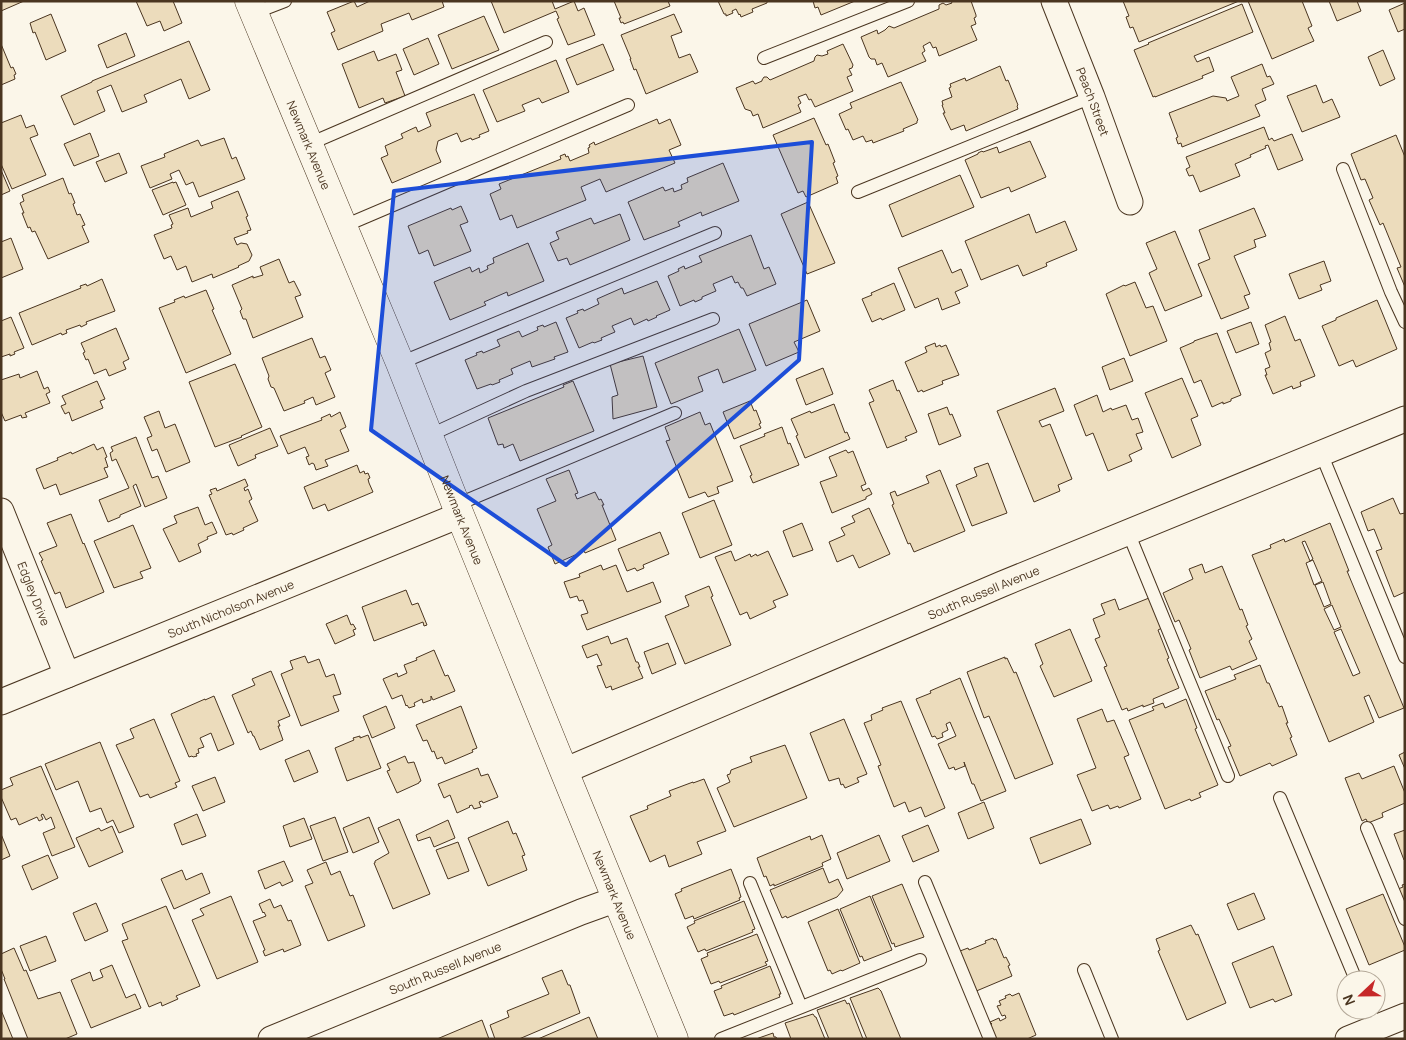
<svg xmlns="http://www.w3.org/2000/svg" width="1406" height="1040" viewBox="0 0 1406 1040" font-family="Manrope,sans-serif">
  <rect width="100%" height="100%" fill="#fbf6e9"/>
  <path fill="#ecdcbc" stroke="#4a3520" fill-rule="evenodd" d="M1 1H24L1 11Z
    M136 1H173L182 23 164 31 160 21 147 26Z
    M354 1 357 7 370 1H442L444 7 412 20 409 13 381 24 383 31 338 50 331 33 335 31 327 12Z
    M491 1H552L555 9 574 1 578 11 584 8 595 35 568 45 557 19 559 18 556 11 504 33Z
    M614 1H668L670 6 624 24 623 22 621 23 619 18H621Z
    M718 1H767V3L752 9 753 12 741 17 740 14 739 15 736 9 732 11 733 13 726 16V14H724Z
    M813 1H855L821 15 818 7 815 8Z
    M951 1H971L976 15V17L974 18 976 24 971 26 977 40 939 56 936 47 933 48 930 42 923 46 925 51 922 53 926 61 888 77 882 63 877 65 875 59H871L869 57 861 37 877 30 878 34 885 30 889 26 894 28 939 9V5L943 3 946 5 952 3Z
    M1123 1H1239L1139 42 1133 27 1130 28 1126 17 1129 16Z
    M1248 1H1302L1312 26 1308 28 1314 41 1272 59Z
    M1329 1H1357L1361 11 1337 21Z
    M1405 3V29L1398 32 1389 10Z
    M1242 4 1253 32 1194 56 1197 62 1209 57 1214 71 1202 76 1203 78 1155 97V96L1153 97 1134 50 1149 44 1148 43Z
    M51 14 66 51 46 60 35 32 33 33 30 23Z
    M674 14 682 32 671 36 679 58 690 54 698 72 646 94 636 69 634 70 630 59H631L621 35Z
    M484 16 499 50 452 69 438 35Z
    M126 33 135 56 107 68 98 45Z
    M428 38 439 64 414 75 403 49Z
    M189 41 210 90 189 99 181 79 144 95 147 102 122 112 111 85 97 91 105 111 74 125 61 96 92 82V81Z
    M1 44 11 68 13 67 16 74 14 75 15 79 1 85Z
    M603 44 614 70 577 85 566 59Z
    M843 44 853 65 852 68 849 69 852 75 847 77 853 91 815 107 811 99 809 100 806 94 798 97 801 103 798 105 801 112 763 128 758 114 753 116 751 111 745 109 736 88 753 81 755 84 762 81V80L764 77H767L770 80 814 61 815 57 817 55 822 56 828 54 827 51Z
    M1383 50 1395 79 1380 86 1368 57Z
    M374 51 378 61 396 54 402 70 396 72 405 96 385 103 383 98 359 108 342 64Z
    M556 60 569 92 542 103 539 98 522 105 525 111 497 122 483 90Z
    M1262 64 1267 77 1270 76 1274 84 1262 89 1266 100 1255 105 1260 116 1182 147 1181 143 1178 144 1176 138 1178 137 1169 113 1213 96 1226 98 1227 101 1239 96 1231 77Z
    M1000 66 1006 81 1008 80 1018 105 1017 106 1018 109 966 131 964 125 951 130 943 113H945L942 105H943L942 101 952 97 949 88 951 87 950 84 965 78 966 81Z
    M901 82 918 120 917 121V123L903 129 904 131 873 143 872 140 866 142 863 136 853 140 848 129 846 130 839 114 852 108 850 103Z
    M1316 85 1323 103 1332 99 1340 117 1302 132 1287 96Z
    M474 94 489 131 479 135 480 137 472 140 471 138 461 142 457 133 438 141 436 150 441 162 392 183 381 158 388 155 385 146 403 138 401 134 416 127 418 132 431 126 426 113Z
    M21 115 26 128 34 125 38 135 30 138 46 175 12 189 1 164V123Z
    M814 118 826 145 828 144 835 162 833 163 838 176 836 177 838 183 806 197 803 191 798 193 773 135Z
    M657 119 659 124 670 119 681 145 669 150 675 163 606 192 600 179 581 187 586 200 517 228 512 215 500 220 490 194 501 189 499 184 561 159 560 156 565 154 566 157 568 156 570 161 589 153 588 148 590 147 589 145 594 142 595 145Z
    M1264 127 1269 140 1272 138 1274 141 1292 134 1303 160 1278 170 1268 145 1265 146 1266 148 1250 155 1251 157 1235 164 1240 176 1200 192 1193 175 1189 176 1186 169 1190 167 1186 157Z
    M90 133 99 156 74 166 64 144Z
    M1396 135 1405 157V287L1397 268 1401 267 1383 223 1380 225 1369 200 1373 198 1365 179 1361 180 1351 154Z
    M224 138 232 159 236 157 245 179 199 197 193 182 186 185 179 170 170 174 172 179 150 188 141 166 165 157 164 154 198 140 201 146Z
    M1030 141 1046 177 1011 192 1009 187 981 198 965 160 978 154V153L982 151 983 152 997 147 999 153Z
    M119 153 127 173 105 182 96 162Z
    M723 163 739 201 702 216 701 212 678 222 680 226 644 240 628 202 663 187 665 191 673 188 674 192 682 189 681 185 688 182 687 178Z
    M1 170 10 191 1 195Z
    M960 175 974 207 902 237 889 205Z
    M63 178 69 194 71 193 75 203 73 204 77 215 80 214 85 225 82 226 89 242 48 259 35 231 32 232 30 227 28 228 22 213H24L20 203 24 201 22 195Z
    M173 182V183L176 182 186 205 163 215 152 190Z
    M238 191 248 216 246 217 251 230 247 231 248 233 234 238 237 245 241 243 247 244 252 255 249 261 238 266 239 267 213 278 212 274 192 282 186 266 177 270 171 256 164 259 154 235 172 228 171 225 173 224 169 215 188 208 191 217 213 208 211 202Z
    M808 202 835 263 807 274 781 214Z
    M461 206 468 222 460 225 471 251 434 266 428 250 419 254 408 226 451 208 452 210Z
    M1254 208 1266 236 1254 240 1256 247 1234 256 1250 294 1244 296 1249 308 1221 319 1198 264 1210 259 1199 230Z
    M620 214 630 240 570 265 567 258 558 261 550 243 559 239 556 232 591 218 594 224Z
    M1029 214 1036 233 1065 221 1077 250 1046 263 1047 266 1023 276 1018 265 981 280 965 241Z
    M1175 231 1202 296 1165 311 1149 273 1157 269 1146 243Z
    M751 235 764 269 769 267 776 284 747 296 743 288H741L738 282 735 283 732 276 713 284 716 291 702 297V299L695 302 694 300 680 306 668 276 679 271 678 269 684 266 685 269 702 262 699 256Z
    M11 238 23 269 1 278V242Z
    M528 243 544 281 508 296 507 292 484 302 486 305 450 320 434 282 470 267 472 272 479 268 480 273 488 269 487 266 494 263 493 258Z
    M942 250 952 273 961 269 968 286 955 292 960 303 942 310 938 298 915 308 898 268Z
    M279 259 289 283 294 281 301 295 295 297 303 317 253 338 246 319H243L240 311 242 309 232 285 253 276V278L263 275 260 267Z
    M1324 261 1331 281 1320 285 1322 290 1299 299 1289 274Z
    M102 279 115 311 86 322 87 324 81 327 80 325 66 330 67 333 62 335 61 333 32 345 19 313 81 288 80 286 86 284 87 286Z
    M657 281 670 310 656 316 657 317 648 321 647 319 634 325 631 318 612 326 615 332 601 338 602 340 594 343 593 342 579 348 566 318 578 313 577 311 583 309 584 311 599 304 597 299 622 288 624 294Z
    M1135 282 1146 308 1153 306 1167 341 1130 356 1106 294 1124 285 1125 286Z
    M894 283 905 310 882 320 881 318 872 322 862 299 872 295 871 293Z
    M206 290 214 309 212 310 231 354 186 373 159 308 175 302 174 300 184 296 185 298Z
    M807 300 820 331 794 342 799 352 766 366 749 324Z
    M1377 300 1397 349 1356 367 1353 360 1339 366 1322 326 1336 320V318Z
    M1285 316 1295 341 1300 339 1315 376 1300 382 1301 386 1293 389 1292 386 1273 394 1265 375H1267L1265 369 1270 367 1265 353 1271 350 1269 343 1271 342 1265 325Z
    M11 317 24 348 14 352 15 354 10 356V354L1 357V321Z
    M556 322 568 352 554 357 555 359 532 367 530 361 511 369 513 374 499 380 500 382 492 385 491 384 477 389 465 360 477 355 476 353 482 351 483 353 500 346 497 340 519 331 522 337 538 330 537 327 543 325 544 327Z
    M1251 322 1259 344 1236 353 1227 331Z
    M116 328 129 359 123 362 126 369 109 376 106 369 94 374 88 359 86 360 83 353 85 352 81 343Z
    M739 329 756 370 723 383 718 369 698 377 703 391 671 404 655 363Z
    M1217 333 1241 395 1231 399V401L1223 404V402L1212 407 1201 380 1194 383 1180 348 1194 342V341Z
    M312 338 320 358 325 356 331 370 325 373 335 397 316 405 313 397 304 401 305 403 284 411 274 388 271 387 268 379 269 376 262 358Z
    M935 343 936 347 940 345 941 347 946 345 959 375 942 381 943 384 923 392 922 390 918 392 905 362 927 352 925 347Z
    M643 356 657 407 613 419 612 397 618 395 610 364Z
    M1124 358 1133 381 1110 390 1102 367Z
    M235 364 262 427 241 436 242 437 215 447 189 382Z
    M823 368 833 394 806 405 796 379Z
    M37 371 44 389 48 387 50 392 46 394 50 403 25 413 27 417 22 418 21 415 5 421 1 412V380L19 374 20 378Z
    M1182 378 1198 416 1191 419 1201 445 1172 458 1145 393Z
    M893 380 897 391 899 390 917 432 905 437 907 440 887 448 869 403 874 401 869 390Z
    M97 381 105 399 100 401 103 408 72 421 69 412 65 414 61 406 66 404 62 396Z
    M573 381 594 431 520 461 513 444 504 448 503 444 498 445 488 418 564 387 563 385Z
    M1055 388 1064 411 1039 421 1042 427 1050 424 1072 479 1058 485 1060 491 1034 502 997 411Z
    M1097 395 1103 412 1111 408 1112 410 1126 405 1132 420 1138 418 1143 432 1136 434 1142 449 1129 455 1132 461 1108 471 1093 433 1086 436 1074 405Z
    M750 401 754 411 756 410 761 423 759 424 761 428 734 439 723 412Z
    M834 404 845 433 847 432 850 439 805 458 796 436 798 435 791 419 810 411 811 413Z
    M947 407 950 415 952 414 961 436 939 445 928 414Z
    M159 411 165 428 175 424 190 462 166 472 157 449 152 451 147 438 152 436 144 417Z
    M340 412 346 427 340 430 349 451 325 460 328 466 316 470 314 464 312 463 309 465 306 457 309 456 305 447 288 454 280 436 322 420 321 418 330 414 331 417Z
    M700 412 705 425 710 423 733 481 717 487 719 493 708 497 705 492 689 498 666 441 670 440 665 427Z
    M782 427 788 444 790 443 799 465 753 483 750 476 752 475 740 446 765 436 764 434Z
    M270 428 278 446 255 455 256 458 238 466 229 445Z
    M136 437 152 478 158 476 167 498 145 507 136 484 133 486 141 506 120 515V517L108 522 99 500 129 488 116 459 112 461 110 453 113 451 111 447Z
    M94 444 97 450 103 447 107 457 105 458 108 467 104 468 108 477 60 495 56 484 44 489 36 469 58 460 57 458 71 452 72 454Z
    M846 450 848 453 853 451 866 484 861 486 863 491 869 488 872 494 866 497V499L832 513 820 482 837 476 829 457Z
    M988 463 1007 513 972 526 956 485 977 476 974 468Z
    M357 465 360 473 364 471 365 474 368 473 370 478 368 479 369 483 373 492 328 511 325 504 313 509 304 487Z
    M569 470 578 493 575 494 577 499 595 492 599 500 601 499 604 505H602L616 540 585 553 584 551 555 564 548 547 552 545 537 509 556 501 546 479Z
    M940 470 965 531 914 552 910 543 908 544 892 505 894 504 890 493 895 491 897 496 929 483 926 476Z
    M245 479 248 486 244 488 245 491 248 489 252 499 249 501 258 521 243 528 244 530 233 535 232 533 226 535 209 495 212 494 210 490 216 488 217 491Z
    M1393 498 1400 514 1405 513V592L1394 597 1376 551 1382 549 1374 529 1368 531 1361 512Z
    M714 500 732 545 700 558 682 513Z
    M198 507 205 525 212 522 217 533 207 537 208 539 198 544 201 552 179 562 163 529 177 523 174 516Z
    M869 508 890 554 859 568 853 555 837 562 829 542 845 535 841 528 855 522 852 516Z
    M71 514 83 544 84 543 104 592 66 608 60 592 55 594 41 561 43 560 39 553 57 546 47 523Z
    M802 523 813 550 793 557 783 531Z
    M1330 523 1349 571H1347L1404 708 1379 718 1369 695 1364 697 1374 722 1329 742 1252 555 1271 548 1270 545 1284 539 1285 542ZM1305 541 1313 559 1310 561 1302 542ZM1313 560 1322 581 1314 585 1306 563ZM1323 582 1331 604 1324 607 1315 585ZM1332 605 1341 627 1334 630 1324 609ZM1341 629 1360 673 1353 676 1334 632Z
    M133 525 151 568 140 572 143 578 114 588 94 541Z
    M660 532 669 554 643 565 644 568 637 571 635 568 627 571 618 549Z
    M731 551 735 561 750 554 751 557 756 554 757 556 768 551 788 595 773 601 776 607 750 619 747 612 740 615 715 557Z
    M1202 564 1205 573 1222 566 1240 610 1242 609 1248 625 1246 626 1252 639 1249 641 1257 659 1232 670 1230 666 1200 678 1189 650 1191 649 1179 620 1175 622 1163 593 1193 579 1189 569Z
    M601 565 603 570 616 565 627 592 653 582 661 602 587 630 581 615 588 613 583 600 579 601 577 596 570 598 564 582 580 577 579 574Z
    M709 586 713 596 711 597 731 645 685 664 665 616 689 606 685 596Z
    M406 590 412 605 418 603 427 625 424 626 423 622 374 641 362 607Z
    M1149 598 1162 628 1158 630 1169 658 1167 659 1179 688 1153 699 1154 703 1143 707V705L1128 711 1127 708 1122 710 1104 667 1107 666 1095 639 1100 637 1093 619 1105 614 1101 604 1115 599 1119 610Z
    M347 615 351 625 353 624 356 629 353 630 355 635 335 644 326 624Z
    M1070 629 1092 681 1054 697 1040 666 1043 664 1035 644Z
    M608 636 611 644 627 638 636 662H638L640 667H638L643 678 612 690 611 686 606 688 597 666 602 665 597 654 587 658 582 646Z
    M668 643 676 664 652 674 644 652Z
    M434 650 445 676 448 675 455 691 433 700 431 696V700L423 703 422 699 414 703 415 706 409 708 407 705 406 706 402 695 392 699 383 679 397 673 398 677 407 673 404 665 417 660 416 658Z
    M305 656 308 663 319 659 326 677 334 674 341 694 333 696 339 711 301 726 281 674 293 669 290 661Z
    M1005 657V659L1007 658 1014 673 1016 672 1053 764 1015 779 989 716 984 718 967 672Z
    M1260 665 1267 683H1269L1279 707 1282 706 1288 723H1286L1292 737 1290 738 1297 755 1272 766 1270 763 1240 776 1228 747 1231 746 1219 719 1217 720 1205 691 1236 679 1234 675Z
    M271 671 290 716 278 721 280 726H278L283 740 260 750 254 736H253L251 731 248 733 232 695 255 685 252 679Z
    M960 678 1006 791 981 801 974 784H972L964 762 965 766 955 770 954 767 949 769 938 744 956 736 950 722 946 724 948 730 942 733 943 737 937 739 935 736 932 737 916 699 931 693 930 691Z
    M214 696 234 744 218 751 211 733 200 738 204 747 198 749 199 753 196 754 197 756 193 757 192 756 189 757 171 714 205 699V700Z
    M1186 699 1197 728 1195 729 1218 785 1199 793 1201 797 1191 801 1190 799 1165 809 1129 720 1154 710 1152 707 1163 703 1165 708Z
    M901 701 945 808 925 817 921 807 909 812 905 802 894 807 878 766 881 765 864 723 872 720 871 715 883 710 882 708Z
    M386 706 395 728 372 738 363 716Z
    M461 706 477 748 472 750 473 752 445 764 442 757 437 759 434 751 432 752 427 740 423 741 416 725Z
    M1102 709 1107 722 1114 720 1129 755 1124 757 1141 799 1119 808 1118 806 1110 809 1108 805 1092 811 1077 775 1096 768 1077 719Z
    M154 719 180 781 175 783 177 787 150 798 148 794 140 797 116 745 134 738 130 729Z
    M844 719 867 774 857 778 859 782 845 788 843 784 841 785 839 778 829 781 810 733Z
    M368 735 381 768 347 781 335 748 354 740 353 738 360 736V738Z
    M100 742 134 827 119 833 113 820 107 823 101 808 90 812 78 781 56 790 45 764Z
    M785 745 807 798 734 827 717 788 730 782 727 775 730 774 731 770 752 762 750 757Z
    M309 750 318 772 294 782 285 760Z
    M1405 752V769L1399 755Z
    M405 756 408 763 414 762 421 781 419 782V783L397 793 387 771 390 770 387 764Z
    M41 766 75 847 52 856 43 833 55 828 51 817 46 820 43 814 41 815 43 819 39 821 37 817 19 825 16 818 11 820 1 797V790L13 785 10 778Z
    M1394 766 1405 793V803L1382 813 1383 817 1368 823 1366 819 1362 821 1345 778 1359 773 1362 779Z
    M478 768 481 776 488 774 498 797 483 803 482 801 479 802 481 807 474 809 472 805 469 806 470 807 457 813 450 795 444 798 438 784Z
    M215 777 225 802 203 811 192 786Z
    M704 779 726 831 697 842 702 854 669 867 665 855 650 862 630 816 648 809 647 806 671 796 669 791 693 782V783Z
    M984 802 994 828 968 839 958 813Z
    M197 814 206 836 182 845 174 824Z
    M335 817 348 852 323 861 310 826Z
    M369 817 379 842 353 853 343 828Z
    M304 818 312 839 290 847 283 826Z
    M399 819 430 894 393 909 374 863H375V861L389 853 378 828Z
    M1081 819 1091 844 1040 864 1030 838Z
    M448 820 455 838 434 847 430 837 418 841 416 835Z
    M508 821 513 834 516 833 525 855 522 856 527 870 488 886 468 838Z
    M928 825 939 851 913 862 902 836Z
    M112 826 123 852 89 867 76 838 99 828 101 831Z
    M1405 830V860H1404L1394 834Z
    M1 834 10 856 1 860Z
    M822 835 831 859 822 863 823 866 774 886V884L770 886 766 876 764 877 757 858 810 836 811 840Z
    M879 835 890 861 847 879 837 853Z
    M458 842 469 871 448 879 436 850Z
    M48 855 58 878 32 890 22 866Z
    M284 861 293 881 282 886 280 882 265 889 258 871Z
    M326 862 331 875 340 871 350 896 353 895 365 926 328 941 305 886 313 883 307 870Z
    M823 868 829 883 838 879 843 890 837 897 787 918 786 916 782 918 770 890Z
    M731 869 738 887 741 897 739 898 740 900 694 919 693 916 685 919 675 894 682 891 681 889Z
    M182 870 186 880 202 873 210 893 174 909 161 879Z
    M902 884 924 937 895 947 894 943 892 944 872 896Z
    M1405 884V906L1398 889 1403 887 1402 885Z
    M1254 893 1265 919 1238 930 1227 904Z
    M1383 894 1405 947V950L1369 965 1346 909Z
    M231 896 258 962 217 979 192 920 204 915 200 909Z
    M870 896 892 950 864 961 862 956 860 957 840 909Z
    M270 899 274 908 281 905 288 921 291 920 301 945 284 952 283 949 265 956 263 951 265 950 253 921 266 916 264 912 263 913 259 904Z
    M744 901 755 929 752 930 753 932 706 951 705 949 698 952 687 927 695 923 694 921Z
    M96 903 108 931 85 941 73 913Z
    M166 906 200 986 176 996 178 999 162 1006 161 1002 149 1007 122 941 128 939 122 924Z
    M838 909 860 963 842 971 841 970 832 974 830 970 828 971 808 922Z
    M1191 925 1196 935 1198 934 1226 1003 1187 1020 1158 951 1160 950 1156 939Z
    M757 934 768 961 765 962 767 965 720 983 719 981 711 984 701 959 708 956 707 953Z
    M46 936 56 961 30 971 20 946Z
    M993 938 994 940 996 939 1004 958 1006 957 1010 965 1008 966 1012 976 974 992 960 951 968 948 969 950 986 943 985 941Z
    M1273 946 1292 995 1275 1002 1273 999 1250 1008 1232 963Z
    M14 948 24 971 26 970 38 999 60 992 77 1034 65 1039H28L4 979H5L1 969V954Z
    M112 965 126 998 135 994 141 1008 91 1028 71 980 90 972 93 981 103 977 100 970Z
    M770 966 781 994H779L780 997 734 1015 733 1013 724 1016 714 991 722 988 721 986Z
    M562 970 568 985H570L580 1013 519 1039H495L490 1025 509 1017 507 1011 549 994 542 978Z
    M878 988 881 991 901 1039H867L850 998Z
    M1019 993 1036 1035 1027 1039H993L988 1026 992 1024 990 1022 999 1018 1000 1021 1006 1018 1005 1015 1002 1016 997 1006 1001 1005 999 1001 1006 998 1005 996 1010 994 1012 996Z
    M845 1000 847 1004 849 1003 863 1039H829L817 1010Z
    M1 1010 13 1039H1Z
    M813 1014 815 1017H816L825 1039H791L785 1023Z
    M589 1017 598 1039H538Z
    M482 1020 489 1039H437Z
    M773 1033 774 1037H776L777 1039H756Z"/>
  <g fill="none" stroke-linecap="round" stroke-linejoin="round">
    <g stroke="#4a3520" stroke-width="14">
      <path id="lane" d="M254 13 285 1
        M764 58 908 1
        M309 144 546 42
        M1343 169 1391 292 1405 322
        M858 192 1092 97
        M344 226 628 105
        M400 363 715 233
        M428 436 526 391 713 319
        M1321 453 1405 657
        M456 505 675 413
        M1128 532 1228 776
        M1280 798 1356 980
        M1367 828 1405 919
        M925 882 990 1039
        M750 883 801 1007
        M1084 970 1112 1039
        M1369 1010 1376 1027
        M721 1039 920 960"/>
    </g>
    <g stroke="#4a3520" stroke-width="27">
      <g id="street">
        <path id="s1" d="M1054 1 1092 97 1130 202"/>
        <path id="s2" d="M1 511 67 675"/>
        <path id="s3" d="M1 702 460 515"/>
        <path id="s4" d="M564 771 1002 584 1405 419"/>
        <path id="s5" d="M271 1039 581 912 617 899"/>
        <path d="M1348 1039 1405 1016"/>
      </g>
    </g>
    <g stroke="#4a3520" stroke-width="29">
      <g id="secondary">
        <path id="s6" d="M249 1 400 363 460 515 564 771 674 1039"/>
      </g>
    </g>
    <use href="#lane" stroke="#fbf6e9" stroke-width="12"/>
    <use href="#street" stroke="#fbf6e9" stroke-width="25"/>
    <use href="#secondary" stroke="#fbf6e9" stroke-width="28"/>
  </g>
  <path fill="#1d4ed8" fill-opacity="0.2" stroke="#1d4ed8" stroke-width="4" stroke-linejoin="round" d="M812 142 799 360 566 565 371 430 394 191Z"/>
  <g text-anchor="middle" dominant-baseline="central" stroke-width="4" stroke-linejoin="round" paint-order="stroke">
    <g font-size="12" fill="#4a3520" stroke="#fbf6e9">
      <text stroke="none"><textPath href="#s1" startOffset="108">Peach Street</textPath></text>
      <text stroke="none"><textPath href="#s6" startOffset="156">Newmark Avenue</textPath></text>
      <text stroke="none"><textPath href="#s6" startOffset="561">Newmark Avenue</textPath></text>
      <text stroke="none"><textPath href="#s4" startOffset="456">South Russell Avenue</textPath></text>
      <text stroke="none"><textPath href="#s2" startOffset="89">Edgley Drive</textPath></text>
      <text stroke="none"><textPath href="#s3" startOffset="248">South Nicholson Avenue</textPath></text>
      <text stroke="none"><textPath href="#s6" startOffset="966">Newmark Avenue</textPath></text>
      <text stroke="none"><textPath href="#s5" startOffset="188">South Russell Avenue</textPath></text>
    </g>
  </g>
  <rect width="1406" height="1040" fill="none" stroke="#4a3520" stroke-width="5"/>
  <g transform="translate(1361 995) rotate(248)"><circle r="24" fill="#fbf6e9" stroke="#b4a999"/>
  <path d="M0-4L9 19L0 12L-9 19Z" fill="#c62828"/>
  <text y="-8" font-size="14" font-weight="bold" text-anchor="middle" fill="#4a3520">N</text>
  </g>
</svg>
